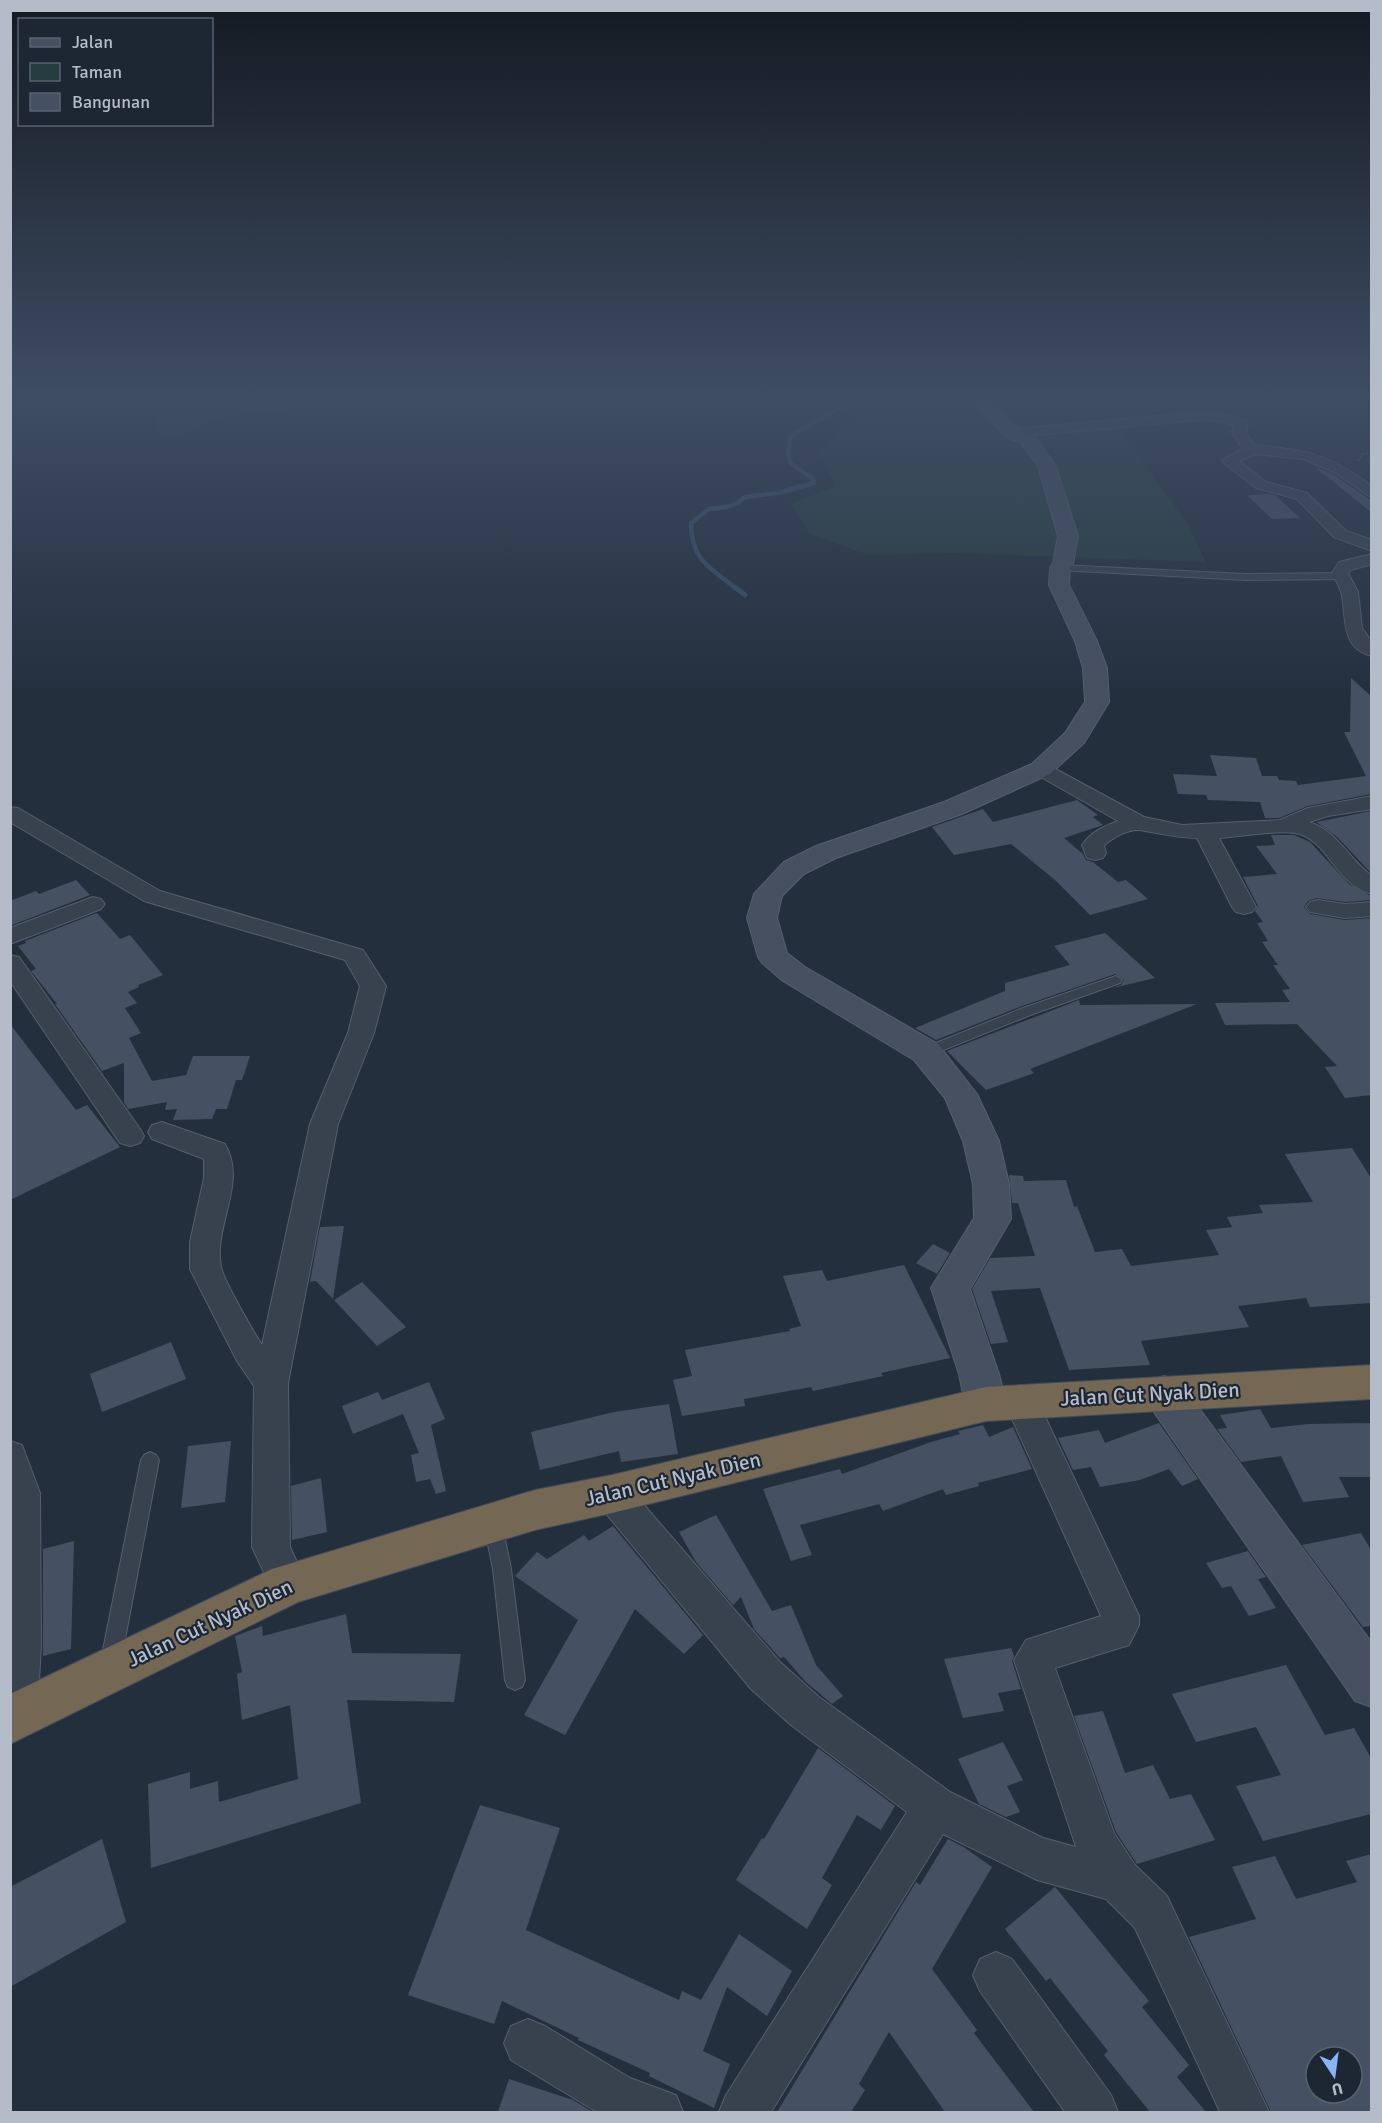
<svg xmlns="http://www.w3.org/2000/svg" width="1382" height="2123" viewBox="0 0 1382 2123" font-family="Signika,sans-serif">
  <rect width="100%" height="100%" fill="#242f3e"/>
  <path fill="#263c3f" d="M178 397H257L261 403 280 405 290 410 216 418 170 440 159 436 156 413Z
    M884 397H988L1027 430 1114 422 1187 523 1206 562 955 553 868 555 810 534 791 504 835 486 821 454 838 430 884 403Z"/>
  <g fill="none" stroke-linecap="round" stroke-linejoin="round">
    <path stroke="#394c67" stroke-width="4.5" d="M738 590C711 568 691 561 691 523L709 509 727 507 738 503 745 497 778 493 814 483 813 479 790 463 788 453 790 436C811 426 828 412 849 404L851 397"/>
    <path stroke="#394c67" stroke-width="5" d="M736 588 745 595"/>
  </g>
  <path fill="#455162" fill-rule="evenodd" d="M1315 467 1331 473 1371 500V512Z
    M1269 494 1275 495 1300 518 1272 519 1247 495Z
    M1351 678 1371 696V794L1308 806 1279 818H1265L1260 802 1208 800 1206 795 1178 794 1173 774 1217 776 1210 755 1256 758 1262 776H1277L1279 780 1296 781 1298 785 1366 776 1344 732H1350Z
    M1077 800 1098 815 1093 817 1103 825 1064 838 1083 854 1086 860 1093 862 1118 882 1126 880 1148 899 1090 915 1055 880 1011 844 954 855 932 827 983 809 993 822Z
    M1371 811V873L1337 837 1316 822Z
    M1271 835H1294L1310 842 1349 884 1371 896V900L1345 902 1317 898 1308 901 1304 907 1310 914 1345 920 1371 918V1095L1345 1098 1325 1067 1337 1066 1297 1024 1225 1025 1215 1003 1290 1002 1282 990 1290 989 1273 965H1278L1262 942 1268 941 1257 923 1263 922 1255 911 1258 906 1243 877 1277 874 1256 846 1275 845Z
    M76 880 90 895 12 925 10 923V901L36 891 39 894Z
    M97 913 120 939 130 935 163 975 138 985 139 987 128 992 137 1003 125 1008 141 1033 129 1038 152 1081 186 1075 193 1056H250L242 1080H236L227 1109H216L212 1119 173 1120 177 1109 165 1110 167 1102 128 1109 124 1102V1063L102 1071 55 1004H57L31 971 36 969 18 946 26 943 25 941Z
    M1105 933 1155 978 1113 988 1121 985 1124 980 1115 974 1022 1006 936 1040 915 1028 1005 991V983L1070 965 1054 946Z
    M1079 1000 1080 1005 1197 1004 1030 1069 1034 1073 986 1090 947 1051Z
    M10 1024 76 1110 87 1105 120 1147 10 1200Z
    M1352 1148 1371 1178V1303L1310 1307 1306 1298 1238 1306 1249 1327 1141 1341 1150 1365 1069 1370 1040 1288 991 1291 1008 1342 991 1344 972 1289 990 1258 1035 1256 1018 1203H1012L1009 1175 1023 1176 1024 1181 1066 1180 1074 1207 1077 1206 1095 1252 1122 1249 1131 1266 1219 1255 1206 1230 1232 1227 1227 1217 1263 1213 1259 1205 1313 1202 1285 1154Z
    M344 1226 333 1299 316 1281 310 1282 320 1227Z
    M933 1244 950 1253 937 1274 916 1263Z
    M904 1265 950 1358 881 1373 883 1376 813 1391 811 1387 744 1399 745 1406 682 1416 673 1380 692 1376 685 1350 790 1331 789 1329 801 1326 783 1276 822 1270 827 1281Z
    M362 1282 406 1327 377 1346 334 1300Z
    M171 1342 186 1379 102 1412 90 1374Z
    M429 1382 445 1419 431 1425 446 1491 436 1494 430 1479 416 1482 411 1455 419 1453 403 1414 353 1434 342 1406 378 1392 382 1400Z
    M669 1404 678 1454 621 1462 619 1451 540 1470 531 1432 614 1412Z
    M1260 1409 1271 1428 1308 1424 1371 1423V1477H1339L1349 1497 1303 1502 1281 1456 1241 1462 1217 1429 1227 1428 1220 1415Z
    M1159 1423 1198 1479 1182 1486 1169 1469 1140 1480 1100 1487 1091 1467 1073 1470 1058 1438 1099 1430 1105 1443Z
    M983 1425 989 1437 1013 1427 1032 1469 978 1483 979 1486 946 1495 943 1489 883 1511 879 1504 800 1525 812 1555 791 1561 763 1489 840 1469 842 1474 931 1442 960 1434 958 1431Z
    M231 1441 225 1502 181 1508 188 1446Z
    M321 1478 327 1532 292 1540 291 1486Z
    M716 1515 772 1611 791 1605 816 1665 843 1696 832 1704 806 1682 784 1657 780 1658 754 1629 741 1597 733 1605 696 1562 679 1532Z
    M613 1526 703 1635 684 1654 635 1609 565 1735 524 1715 578 1620 515 1576 537 1552 547 1559 584 1535 589 1541Z
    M1361 1533 1371 1550V1626L1363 1627 1302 1545Z
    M74 1541 71 1649 43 1656V1549Z
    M1248 1551 1266 1577 1258 1579 1276 1608 1249 1616 1231 1586 1222 1588 1206 1563Z
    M346 1614 352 1653 461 1654 454 1702 347 1700 361 1803 151 1868 148 1784 190 1772V1789L218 1781 219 1802 298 1779 290 1705 242 1720 237 1674 242 1672 235 1636 262 1626 263 1636Z
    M1011 1648 1014 1656 1012 1661 1021 1689 998 1693 1004 1711 963 1718 944 1659Z
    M1286 1665 1325 1735 1354 1728 1371 1758V1814L1263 1841 1236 1786 1281 1775 1256 1727 1196 1742 1172 1694Z
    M1103 1711 1125 1773 1153 1765 1170 1799 1191 1794 1215 1840 1137 1864 1116 1832 1074 1716Z
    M1003 1742 1023 1780 1007 1786 1020 1812 1006 1817 979 1804 958 1759Z
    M818 1748 895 1806 881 1830 857 1815 822 1878 832 1885 807 1929 736 1880 762 1838 764 1839Z
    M480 1805 560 1828 526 1930 679 2000 682 1991 701 2000 739 1934 792 1971 767 2016 727 1987 703 2051 730 2064 714 2108 649 2076 650 2073 578 2040 579 2038 502 2001 494 2024 408 1995Z
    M102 1839 126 1922 10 1987V1887Z
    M948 1839 965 1848 992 1867 932 1969 977 2030 974 2033 1034 2112H945L889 2032 859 2084 865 2090 851 2112H777L916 1882 920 1885Z
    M1371 1854V2112H1271L1189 1937 1256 1919 1232 1867 1275 1856 1296 1899 1357 1882 1346 1861ZM1316 2057H1352V2093H1316Z
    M1055 1887 1149 2001 1142 2007 1189 2065 1177 2077 1206 2112H1150L1104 2055 1108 2051 1050 1978 1046 1981 1005 1929Z
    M509 2079 573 2100 593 2112H498Z"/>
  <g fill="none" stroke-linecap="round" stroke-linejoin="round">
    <g stroke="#565f6c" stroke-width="2">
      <path id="lane" d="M1060 565 1246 574 1342 573 1346 576 1342 579 1246 580 1057 570V566Z
        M1116 976 1122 980 1120 983 1033 1014 931 1055 926 1056 919 1052 921 1049 1023 1008Z
        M150 1452 156 1455 159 1460 121 1660 118 1667 111 1669 104 1667 101 1660 141 1460 144 1455Z
        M493 1517 499 1519 502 1525 511 1569 525 1680 522 1687 515 1690 508 1687 505 1680 493 1569 484 1525 487 1519Z"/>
    </g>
    <g stroke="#565f6c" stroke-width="2">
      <path id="street" d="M1201 412 1221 413 1246 421 1248 424 1246 433 1254 445C1309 451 1326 453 1372 486V498L1332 471 1303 459 1256 454 1239 461 1266 482 1307 493 1346 531 1372 540V551L1334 537 1297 499 1256 488 1224 463 1222 460 1243 449 1232 433 1234 426 1219 421 1201 420 1012 437 1005 433 1012 429Z
        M1372 554V564L1351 570 1348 573 1358 592 1362 628 1372 642V656C1341 649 1346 619 1342 595 1340 587 1336 580 1332 573L1339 562Z
        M1041 763 1048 765 1144 817 1182 825 1280 820 1308 808 1372 796V809L1328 816 1309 822C1336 830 1350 860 1372 876V894C1338 886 1329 845 1302 835 1286 828 1239 837 1219 838L1256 907 1252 912 1244 914 1236 912 1232 907 1197 838C1177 838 1159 833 1139 830 1129 829 1111 838 1104 846L1106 853 1103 858 1095 860 1087 858 1082 845C1092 831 1103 827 1118 821L1034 773 1031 769 1034 765Z
        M10 807 18 808 160 891 363 950 386 986 374 1033 338 1124 288 1383 290 1547 307 1584 301 1596 288 1601 275 1596 252 1547 254 1386 237 1361 190 1269V1242L204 1178V1159L152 1139 148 1132 152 1125 162 1122 225 1144C248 1183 213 1225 221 1267 224 1281 253 1331 262 1345L310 1124 348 1033 360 986 345 960 144 901 10 822Z
        M93 897 101 899 105 904 101 909 10 944V928Z
        M1318 900 1345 904 1372 902V916L1345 918 1310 912 1306 907 1310 902Z
        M10 955 19 957 140 1129 144 1136 140 1143 130 1146 120 1143 10 981Z
        M1021 1387 1033 1391 1139 1616V1625L1129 1645 1055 1668 1114 1833 1135 1865 1167 1896 1269 2112H1220L1135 1928 1106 1899 1037 1880 943 1834 771 2112H719L726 2095 907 1812 791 1725 751 1689 599 1505 594 1494 599 1483 612 1478 625 1483 779 1661 819 1697 950 1792 1043 1838 1076 1847 1014 1660 1026 1640 1101 1616 1004 1401 1009 1391Z
        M10 1441 22 1445 40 1493 41 1645 37 1716 31 1730 17 1736 10 1733Z
        M996 1952 1012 1959 1111 2095 1118 2112H1065L980 1991 973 1975 980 1959Z
        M528 2019 545 2026 630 2078 676 2095 683 2112H597L511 2060 504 2043 511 2026Z"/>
    </g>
    <g stroke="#565f6c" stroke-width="2">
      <path id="secondary" d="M967 397H984L1018 429 1033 435 1056 466 1078 536 1073 564 1070 568 1069 585 1097 641 1107 668 1109 702 1084 743 1050 774 962 814 836 858 804 874 782 896 777 918 787 953 805 967 938 1044 977 1094 999 1141 1009 1184 1011 1219 970 1289 999 1374 1007 1404 1001 1416 986 1421 971 1416 965 1404 959 1374 931 1288 974 1218 973 1184 963 1141 945 1098 914 1060 783 981 762 963 758 957 747 918 754 894 784 862 816 846 944 802 1032 764 1065 733 1085 702 1083 668 1075 641 1049 585 1050 568 1053 563 1058 536 1038 466 1021 443 1006 437Z
        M1164 1376 1179 1381 1372 1643V1707L1355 1701 1149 1405 1143 1393 1149 1381Z"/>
    </g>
    <g stroke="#434c59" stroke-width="2">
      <path id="highway" d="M1372 1365V1399L986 1421 612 1513 535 1530 298 1602 10 1744V1694L272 1569 535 1490 612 1475 986 1387Z"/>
    </g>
    <path stroke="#44595c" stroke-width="2" stroke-dasharray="2 2" stroke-linecap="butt" d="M1358 461 1362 454 1372 453"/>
    <use href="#lane" fill="#38414e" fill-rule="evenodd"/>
    <use href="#street" fill="#38414e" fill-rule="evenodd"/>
    <use href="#secondary" fill="#465061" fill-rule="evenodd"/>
    <use href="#highway" fill="#746855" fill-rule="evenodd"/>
  </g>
  <linearGradient id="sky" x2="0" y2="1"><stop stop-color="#141a22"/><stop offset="0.57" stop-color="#3f4d63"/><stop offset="1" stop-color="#3f4d63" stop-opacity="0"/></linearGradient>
  <rect width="1382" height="694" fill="url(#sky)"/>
  <g text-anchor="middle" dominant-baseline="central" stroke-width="4.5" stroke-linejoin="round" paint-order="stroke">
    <g font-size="21" fill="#b4bcc9" stroke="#1d2633">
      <text transform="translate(1150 1394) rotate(-3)">Jalan Cut Nyak Dien</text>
      <text transform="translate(673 1479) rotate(-13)">Jalan Cut Nyak Dien</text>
      <text transform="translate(210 1623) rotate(-25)">Jalan Cut Nyak Dien</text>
    </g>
  </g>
  <rect width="1382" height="2123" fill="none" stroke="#b4bcc9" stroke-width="24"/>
  <rect x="18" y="18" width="195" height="108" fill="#1d2633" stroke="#59626f" stroke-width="1.5"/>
  <rect x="30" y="38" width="30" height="9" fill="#465061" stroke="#59626f" stroke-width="1.5"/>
  <text x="72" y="48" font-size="18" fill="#b4bcc9">Jalan</text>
  <rect x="30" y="63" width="30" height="18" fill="#263c3f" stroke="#59626f" stroke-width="1.5"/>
  <text x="72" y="78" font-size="18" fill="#b4bcc9">Taman</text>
  <rect x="30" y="93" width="30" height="18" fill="#455162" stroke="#59626f" stroke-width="1.5"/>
  <text x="72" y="108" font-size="18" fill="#b4bcc9">Bangunan</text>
  <g transform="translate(1334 2075) rotate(167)"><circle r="28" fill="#1d2633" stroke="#59626f" stroke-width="1.5"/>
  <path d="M0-4.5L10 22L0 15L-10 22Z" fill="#8ab4f8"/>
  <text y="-9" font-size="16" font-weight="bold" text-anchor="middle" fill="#b4bcc9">U</text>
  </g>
</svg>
